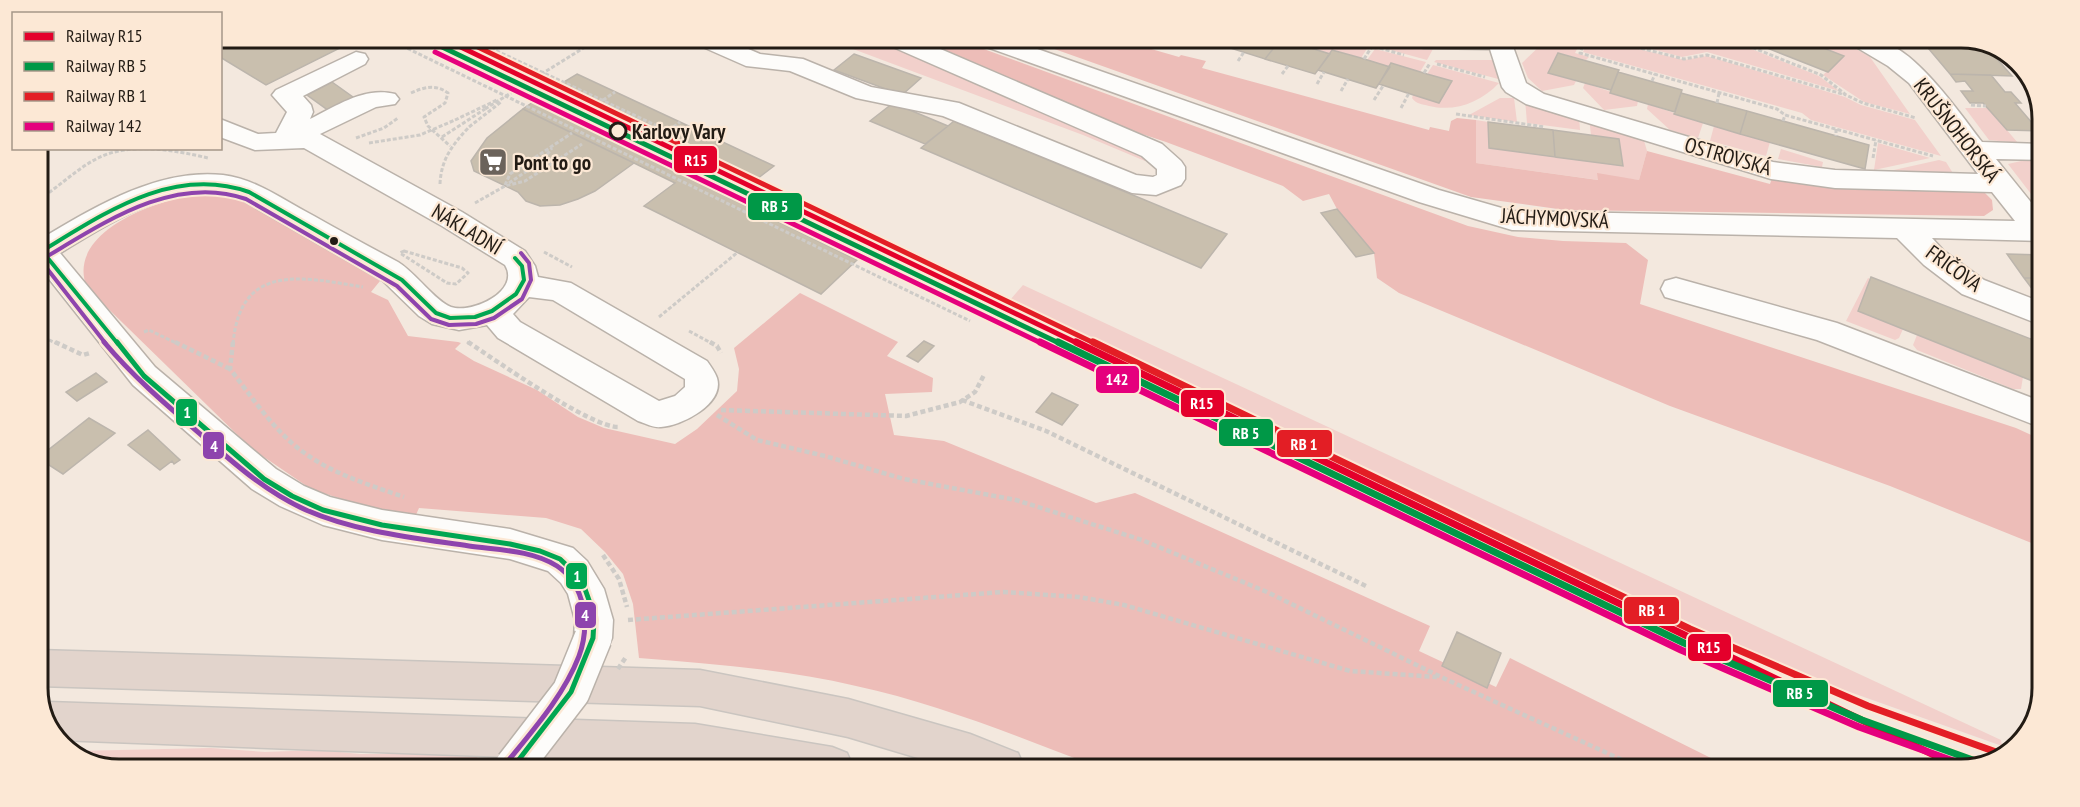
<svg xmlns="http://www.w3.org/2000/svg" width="2080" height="807" viewBox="0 0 2080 807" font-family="'PT Sans Narrow',sans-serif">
  <rect width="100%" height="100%" fill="#f3e8de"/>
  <path fill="#f2d0cb" d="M734 39H871L934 62 1150 156 1145 161 1083 135 853 49 812 46 770 47Z
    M1313 40H1345L1368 47 1361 58 1333 50 1330 54 1308 47Z
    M1380 41 1433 49 1427 60 1376 46Z
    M1545 41H1581L1575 53 1589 57 1586 60 1559 53 1549 73 1576 81 1574 85 1542 91 1528 78 1522 63Z
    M1588 41H1605L1684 60 1707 56 1845 97 1861 105 1915 120 1941 156 1811 120 1802 113 1583 52Z
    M1622 41H1720L1734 47 1739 44 1819 76 1839 91 1707 52 1682 57Z
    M1824 42H1844L1870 57 1910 114 1864 102 1823 75 1843 56 1820 46Z
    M1375 49 1426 62 1420 72 1391 64 1389 67 1367 60Z
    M1436 60H1495L1502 80 1434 62Z
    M1433 65 1499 83C1480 103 1455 112 1429 106 1422 104 1416 104 1412 98L1413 95 1451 81 1427 74Z
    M1585 83 1638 101 1637 106 1604 110 1583 88Z
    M1500 98H1514L1517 122 1469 115Z
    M1525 99 1579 116 1580 130 1527 123Z
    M1648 104 1703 123 1698 138 1670 130 1647 109Z
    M1965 108H1988L2018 143 1989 140Z
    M1589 118 1643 137 1647 151 1639 180 1598 175 1599 180 1476 163V120L1488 122 1489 148 1622 165 1591 135Z
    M1714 126 1770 142 1766 156 1710 141Z
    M1878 143 1930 158 1874 170Z
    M1781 149 1823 162 1822 167 1778 159Z
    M2030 159 2042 176V204L2035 199 2008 164Z
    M1939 160 1946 162 1954 175 1876 174Z
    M1868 278 1870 279 1858 311 1903 329 1899 338 1895 340 1846 321Z
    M1023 285 2001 740 2002 746 1816 680 1741 647 1010 300Z
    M1917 335 2023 377 2021 389H2013L1917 350 1913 345Z
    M211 748 265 752 319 750 360 754H480L470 766 93 765 74 751Z"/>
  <path fill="#edbdb8" d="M911 39 959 40 1468 226 1518 237 1563 241 1626 243 1648 260 1640 304 2016 428 2040 439 2039 546 1890 486 1670 406 1399 293 1377 278 1374 253 1337 209 1329 194 1303 201 1283 186 1166 142 1088 116Z
    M1029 40H1120L1179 57 1181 55 1206 61 1202 68 1429 130 1430 127 1449 131 1451 121 1457 118 1476 120V163L1598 180 1597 173 1639 180 1647 151 1770 184 1773 175 1983 191 1992 200 1993 210 1984 216 1565 210 1471 197Z
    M213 193 245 200 380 281 371 292 388 300 408 336 458 342 461 343 455 349 474 361 537 390 578 417 604 428 675 444 697 429 737 391 739 369 734 348 800 293 898 342 887 356 933 378 932 392 885 394 894 435 944 441 1096 503 1135 493 1430 626 1419 651 1496 687 1510 658 1733 769 1098 767C1019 737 939 704 856 686 784 669 712 664 639 658L633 604 623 574 605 552 581 529 546 518 419 508 415 517 360 505 311 489 252 449 87 288C63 229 169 194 213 193Z"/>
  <path fill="#c9bfae" stroke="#bcb5ac" stroke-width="1.5" d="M220 38H324L340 48 266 85 220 57Z
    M1192 40H1221L1215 47Z
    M1221 40H1280L1265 59 1218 44Z
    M1280 40H1285L1330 54 1315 74 1265 59Z
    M1774 41 1808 42 1844 56 1828 72 1767 48Z
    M1923 42H1982L2012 76 1950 74Z
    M1332 50 1361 58 1390 67 1376 88 1318 70Z
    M1558 53 1619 70 1611 90 1548 73Z
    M854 54 921 78 902 95 834 70Z
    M1391 63 1427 74 1452 81 1439 103 1379 84Z
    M1618 72 1682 90 1675 112 1610 93Z
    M577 74 680 122 774 166 753 182 554 88Z
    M1950 74 1991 75 2005 92H2011L2021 103H2015L2039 131 2007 130 1983 103H1970L1961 91H1973L1965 81 1956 82Z
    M332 82 357 100 332 113 307 95Z
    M1681 93 1747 111 1740 134 1674 114Z
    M533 102 857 260 821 294 644 206 675 183 523 109Z
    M893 103 948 126 925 144 870 121Z
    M523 109 572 133 634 163 595 191 578 199 560 205 540 206 526 201 518 192 474 171 471 161 487 138Z
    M1747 111 1869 145 1865 169 1740 134Z
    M954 121 1227 234 1201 268 921 148Z
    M1488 122 1553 130 1555 157 1489 148Z
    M1553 130 1619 139 1623 166 1555 157Z
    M1337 209 1374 253 1356 257 1321 213Z
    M2007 254 2041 255V278H2024Z
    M1871 277 2041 343 2040 384 1858 311Z
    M2024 278H2041V294H2036Z
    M924 341 934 346 918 362 907 356Z
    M96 373 107 382 77 401 66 392Z
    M1052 393 1078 405 1062 425 1036 412Z
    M89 418 115 433 63 474 38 458Z
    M148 430 180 460 174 464 172 461 160 470 128 445Z
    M1457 632 1501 653 1487 688 1442 666Z"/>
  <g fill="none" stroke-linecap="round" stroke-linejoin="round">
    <g stroke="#bab2aa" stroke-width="3">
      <path id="minor" d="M693 39H725L760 54 803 59 871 87 959 103 1136 175 1153 177 1157 175V169L1142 156 886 44 883 39H917L1162 144 1181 161 1185 167V179L1181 185 1156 195 1132 193 943 116 856 98 790 71 746 66 696 44Z
        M978 40H1012L1439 190 1512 211 2015 221 1992 192 1835 188 1771 179 1526 104 1506 92 1502 87 1490 49 1424 48 1415 46 1412 41H1514L1512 44 1526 83 1544 94 1773 162 1835 170 1978 174 1909 83 1888 66 1856 47 1853 42C1861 41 1872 40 1881 42 1915 48 1961 115 1982 142L2042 144V160L1996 159 2042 216 2041 241 1932 238 1944 251 1984 280 2041 302V325L1962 294 1924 265 1897 238 1512 230 1419 202 981 45Z
        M356 52 365 54 368 59 365 64 303 96 311 105 313 112 310 119C336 106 365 86 395 94L399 99 395 104 376 107 320 134 462 212 525 251 535 266 538 277 571 283 707 361C711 367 715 372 717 378 725 404 681 426 661 427 653 428 645 423 638 421L498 338 487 325 459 330 432 324 419 316 383 281 239 198C175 179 113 221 60 253L155 367 276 469 304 486 330 497 382 510 510 529 573 548 587 561 604 589 613 620 612 638 607 650 593 655 579 650 574 638 575 620 568 594 561 583 548 571 510 559 382 540 323 525 280 506 252 489 133 385 38 265V235L44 237C96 206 159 168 223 175 256 179 285 201 314 216 342 232 370 247 398 262 416 273 434 300 451 307 472 314 521 291 505 265L442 226 304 148 255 150 220 137V119L258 134 276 133 287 112 272 95 276 90ZM529 297 553 300 685 379V387L675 396 659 401 520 322 513 314Z
        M1676 278 1837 323 2040 401V427L1817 340 1665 297 1661 289 1665 281Z"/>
    </g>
    <g stroke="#cac5c0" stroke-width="3">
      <path id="highway" d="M38 650 700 670 848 699 970 734 1018 753 1024 767H948L848 737 700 706 38 686Z
        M48 702 695 724 832 747 847 753 853 767H712L695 764 58 740 55 738 42 704Z"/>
    </g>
    <path stroke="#cecbc7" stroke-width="3" stroke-dasharray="4 2" stroke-linecap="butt" d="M386 38 970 321
      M469 38 668 131
      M1351 40 1404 55
      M1585 41 1580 53 1777 109 1785 115 1933 156
      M1612 41 1684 59 1707 55 1846 95
      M1725 41 1731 44 1734 41
      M1736 41 1821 75 1846 95 1863 103 1916 118
      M1815 44 1817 42
      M1184 46 1189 40
      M1306 46 1310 40
      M1529 48 1538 41
      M1364 59 1376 40
      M1238 61 1244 52
      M1437 64 1485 77
      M1424 73 1430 63
      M1282 74 1288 66
      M1652 81 1655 74
      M1317 84 1324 72
      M1341 91 1348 79
      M411 93C424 87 436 84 448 93L445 103 424 117 428 126 450 146
      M1374 100 1383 86
      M1717 103 1719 93
      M1971 105 1986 106
      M593 107 615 92
      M1401 108 1409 93
      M1456 114 1545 127
      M1783 121 1785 115
      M1836 129V136
      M442 137 485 109
      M356 138 384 128 398 118
      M659 138 680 122
      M369 143 420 135 455 120
      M1873 158 1876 140
      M509 183 542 161 552 148
      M440 184C441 159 453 144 469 127
      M505 185 510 174 572 133
      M44 196C62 184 78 168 98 158 130 142 174 150 208 158
      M475 203 505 186 525 181 582 144
      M404 251 462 268 468 273 456 284 447 283 400 253Z
      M544 252 572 267
      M659 317 738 252
      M689 331 713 344
      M144 332 149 330 178 344
      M38 335 58 344
      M467 342 470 344
      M233 344C240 262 302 277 363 287"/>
    <path stroke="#cecbc7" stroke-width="4.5" stroke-dasharray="5 3" stroke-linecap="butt" d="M55 342 83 355 90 353
      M175 342 230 369
      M233 342 230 369C252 397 274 431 303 452 333 474 369 485 404 497
      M468 342C497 361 590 427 618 427
      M710 342 717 346 721 353
      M962 400 1046 431 1368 587
      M721 410 906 416 960 402 975 392 984 375
      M717 415 757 440 825 456 904 479 1016 500 1142 540 1267 592 1441 677 1642 769
      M603 555 619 579 627 607
      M628 620 1003 592 1079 597 1124 605 1350 671 1437 677"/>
    <use href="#minor" fill="#fdfcfa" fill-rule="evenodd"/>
    <use href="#highway" fill="#e2d4cc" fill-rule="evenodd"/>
    <g stroke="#bab2aa" stroke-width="40" stroke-linecap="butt">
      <path id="minor-bridge" d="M514 766 571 692 593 638"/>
    </g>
    <path stroke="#cecbc7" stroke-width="3" stroke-dasharray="4 2" stroke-linecap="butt" d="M485 109 598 39
      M455 120 497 100
      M469 127 501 102"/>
    <path stroke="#cecbc7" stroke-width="4.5" stroke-dasharray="5 3" stroke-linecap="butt" d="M618 669 626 657"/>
    <use href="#minor-bridge" stroke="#fdfcfa" stroke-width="37"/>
    <g stroke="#fce8d5" stroke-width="8">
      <path id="bus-1-far1" d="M42 251 118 344
        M42 251C105 213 173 165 249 192L402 280 436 313 450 318 475 317 492 311 516 294 524 280 522 266 515 258"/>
    </g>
    <g stroke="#fce8d5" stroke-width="10">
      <path id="bus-1" d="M117 342 144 376 264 479 292 496 323 510 382 525 510 544 540 551 560 559 574 572 585 589 590 603 594 620 593 638 571 692 514 766"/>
    </g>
    <g stroke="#fce8d5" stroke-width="8">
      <path id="bus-2-far1" d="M38 257 106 344
        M46 257C105 222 175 174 246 199L397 286 431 319 449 325 476 324 494 318 522 299 531 280 529 263 521 253"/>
    </g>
    <g stroke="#fce8d5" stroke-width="10">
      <path id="bus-2" d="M104 342C135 379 170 408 206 439 237 466 268 493 306 510 356 532 415 538 469 546 497 550 532 550 557 566 586 585 590 626 579 656 564 695 534 729 508 761"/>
    </g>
    <use href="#bus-1-far1" stroke="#00a651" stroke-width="4"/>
    <use href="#bus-1" stroke="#00a651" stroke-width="5"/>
    <use href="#bus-2-far1" stroke="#8e44ad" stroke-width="4"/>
    <use href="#bus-2" stroke="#8e44ad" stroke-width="5"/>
    <g stroke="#fce8d5" stroke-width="9">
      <path id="rail-1-far1" d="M442 38 1079 344"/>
    </g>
    <g stroke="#fce8d5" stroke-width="11">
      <path id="rail-1" d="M1076 342 1963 769"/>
    </g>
    <g stroke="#fce8d5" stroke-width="9">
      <path id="rail-2-far1" d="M438 45 1061 344"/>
    </g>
    <g stroke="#fce8d5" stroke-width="11">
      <path id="rail-2" d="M1058 342 1684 643 1862 720 1981 763"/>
    </g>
    <g stroke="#fce8d5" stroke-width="9">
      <path id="rail-3-far1" d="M459 38 1096 344"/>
    </g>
    <g stroke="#fce8d5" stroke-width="11">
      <path id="rail-3" d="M1093 342 1690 629 1868 706 1996 752"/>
    </g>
    <g stroke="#fce8d5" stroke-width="9">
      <path id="rail-4-far1" d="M435 52 1043 344"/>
    </g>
    <g stroke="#fce8d5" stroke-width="11">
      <path id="rail-4" d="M1040 342 1681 650 1859 727 1970 767"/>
    </g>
    <use href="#rail-1-far1" stroke="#e4002b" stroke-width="5"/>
    <use href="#rail-1" stroke="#e4002b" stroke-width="7"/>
    <use href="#rail-2-far1" stroke="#009847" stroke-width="5"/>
    <use href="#rail-2" stroke="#009847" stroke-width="7"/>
    <use href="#rail-3-far1" stroke="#e31e25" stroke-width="5"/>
    <use href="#rail-3" stroke="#e31e25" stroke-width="7"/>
    <use href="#rail-4-far1" stroke="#e5007d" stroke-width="5"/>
    <use href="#rail-4" stroke="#e5007d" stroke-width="7"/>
  </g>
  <defs>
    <g id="supermarket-square" transform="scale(1.5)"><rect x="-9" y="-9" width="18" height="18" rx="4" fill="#6b635b" stroke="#fce8d5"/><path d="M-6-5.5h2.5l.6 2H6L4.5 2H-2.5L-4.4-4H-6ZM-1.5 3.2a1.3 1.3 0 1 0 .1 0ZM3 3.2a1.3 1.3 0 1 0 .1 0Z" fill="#fff"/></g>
  </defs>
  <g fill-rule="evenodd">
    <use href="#supermarket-square" x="493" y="162"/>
  </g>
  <circle fill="#fce8d5" stroke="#221b14" stroke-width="3" cx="618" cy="131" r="8"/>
  <circle fill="#221b14" stroke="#fce8d5" stroke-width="2" cx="334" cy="241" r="5"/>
  <g text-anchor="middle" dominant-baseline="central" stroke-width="4.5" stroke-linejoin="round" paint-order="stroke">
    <g font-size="21" fill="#221b14" stroke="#fce8d5">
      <text transform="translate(1957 130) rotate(52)">KRUŠNOHORSKÁ</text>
      <text transform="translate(1728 156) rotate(16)">OSTROVSKÁ</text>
      <text transform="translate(1555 218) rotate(3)">JÁCHYMOVSKÁ</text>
      <text transform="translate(467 229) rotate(31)">NÁKLADNÍ</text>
      <text transform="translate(1954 268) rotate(36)">FRIČOVA</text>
    </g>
    <g font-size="21" font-weight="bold" fill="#221b14" stroke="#fce8d5" text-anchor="start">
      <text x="632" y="131">Karlovy Vary</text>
    </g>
    <g font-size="21" font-weight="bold" fill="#221b14" stroke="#fce8d5" text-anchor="start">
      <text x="514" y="162">Pont to go</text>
    </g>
  </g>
  <path d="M0 0H2080V807H0ZM119 48H1961A71 71 0 0 1 2032 119V688A71 71 0 0 1 1961 759H119A71 71 0 0 1 48 688V119A71 71 0 0 1 119 48Z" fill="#fce8d5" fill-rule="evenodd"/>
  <path fill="none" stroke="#221b14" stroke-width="3" d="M119 48H1961A71 71 0 0 1 2032 119V688A71 71 0 0 1 1961 759H119A71 71 0 0 1 48 688V119A71 71 0 0 1 119 48Z"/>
  <g stroke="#fce8d5" stroke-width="2">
    <rect x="673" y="145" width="45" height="29" rx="6" fill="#e4002b"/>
    <rect x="747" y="192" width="56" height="29" rx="6" fill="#009847"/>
    <rect x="1095" y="365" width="45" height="29" rx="6" fill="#e5007d"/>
    <rect x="1180" y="389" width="45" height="29" rx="6" fill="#e4002b"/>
    <rect x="175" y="398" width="23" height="29" rx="6" fill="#00a651"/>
    <rect x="1218" y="418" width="56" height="29" rx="6" fill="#009847"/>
    <rect x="1276" y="429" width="57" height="29" rx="6" fill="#e31e25"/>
    <rect x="202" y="431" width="23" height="29" rx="6" fill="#8e44ad"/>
    <rect x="565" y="562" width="23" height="28" rx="6" fill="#00a651"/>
    <rect x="1623" y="596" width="57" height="29" rx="6" fill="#e31e25"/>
    <rect x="574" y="601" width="23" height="28" rx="6" fill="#8e44ad"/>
    <rect x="1687" y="633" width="45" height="29" rx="6" fill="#e4002b"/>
    <rect x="1772" y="679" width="57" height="29" rx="6" fill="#009847"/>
  </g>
  <g font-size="16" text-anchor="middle" font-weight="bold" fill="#fff">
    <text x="696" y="166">R15</text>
    <text x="775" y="212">RB 5</text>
    <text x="1117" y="385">142</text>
    <text x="1202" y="409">R15</text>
    <text x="187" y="418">1</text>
    <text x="1246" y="439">RB 5</text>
    <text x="1304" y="450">RB 1</text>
    <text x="214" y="452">4</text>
    <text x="577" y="582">1</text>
    <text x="1652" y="616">RB 1</text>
    <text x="585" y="621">4</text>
    <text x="1709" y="653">R15</text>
    <text x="1800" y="699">RB 5</text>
  </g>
  <rect x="12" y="12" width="210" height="138" fill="#fce8d5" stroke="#a59688" stroke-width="1.5"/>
  <rect x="24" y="32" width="30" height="9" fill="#e4002b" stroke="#a59688" stroke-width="1.5"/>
  <text x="66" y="42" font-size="18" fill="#221b14">Railway R15</text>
  <rect x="24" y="62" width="30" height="9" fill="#009847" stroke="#a59688" stroke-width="1.5"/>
  <text x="66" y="72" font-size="18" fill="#221b14">Railway RB 5</text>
  <rect x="24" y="92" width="30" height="9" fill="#e31e25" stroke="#a59688" stroke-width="1.5"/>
  <text x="66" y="102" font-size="18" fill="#221b14">Railway RB 1</text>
  <rect x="24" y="122" width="30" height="9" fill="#e5007d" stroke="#a59688" stroke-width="1.5"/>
  <text x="66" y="132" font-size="18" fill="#221b14">Railway 142</text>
</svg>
